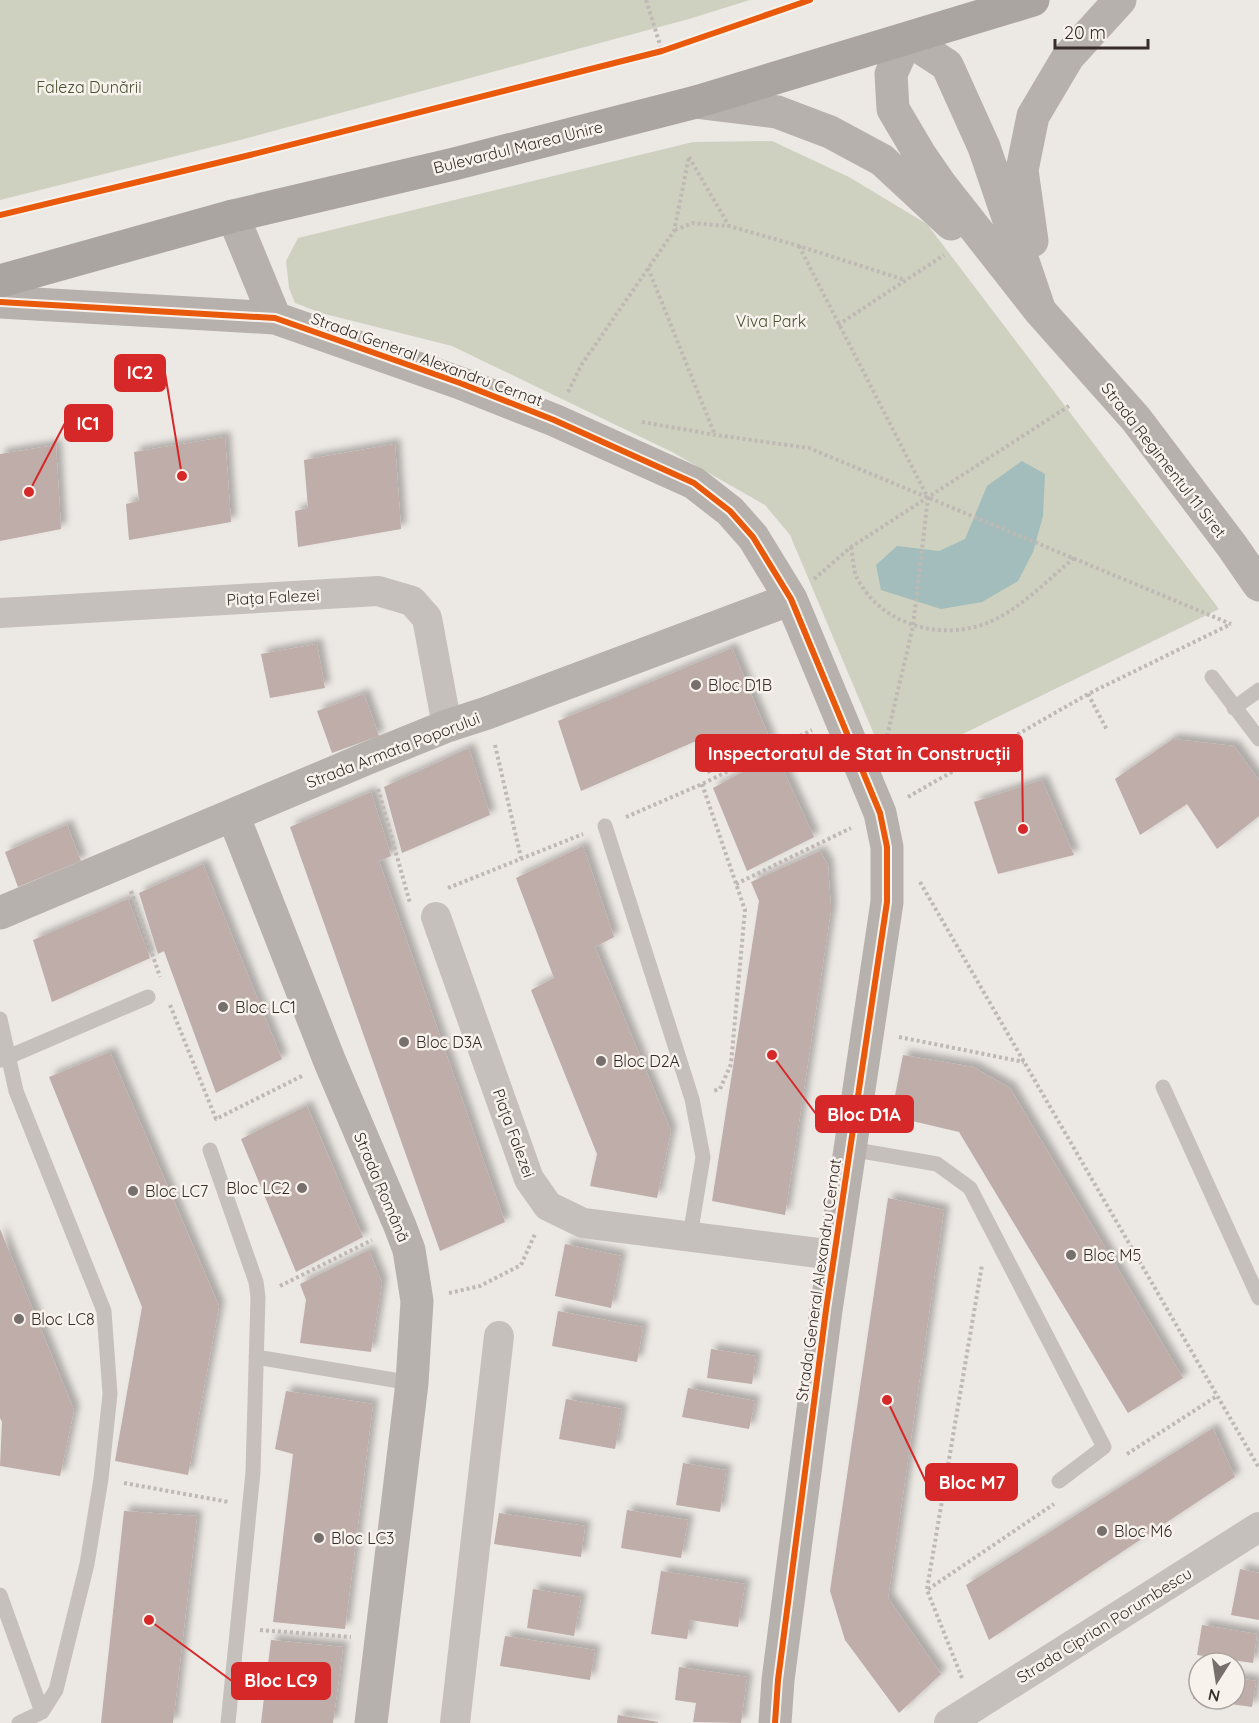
<svg xmlns="http://www.w3.org/2000/svg" width="1259" height="1723" viewBox="0 0 1259 1723" font-family="Quicksand,sans-serif">
  <defs>
    <filter id="shadow"><feDropShadow dx="5.5" dy="-5.5" stdDeviation="3" flood-color="#0004"/></filter>
  </defs>
  <rect width="100%" height="100%" fill="#ece8e4"/>
  <path fill="#cfd1c0" d="M0 0H750L689 19 244 139 0 200Z
    M772 141 849 177 927 224 1219 609 889 770 790 535 765 505 672 452 452 346 321 313 295 303 289 288 286 261 298 238 693 142Z"/>
  <path fill="#a2bdbb" d="M1022 461 1045 474 1043 516 1033 552 1018 581 982 602 941 609 881 590 876 565 897 546 939 551 965 539 987 486Z"/>
  <path fill="#beada8" filter="url(#shadow)" d="M225 437 231 522 129 540 126 504 139 501 134 452Z
    M395 444 401 529 298 547 295 511 308 508 304 460Z
    M56 445 61 529 0 541V454Z
    M317 644 325 688 270 698 261 654Z
    M732 648 771 742 708 774 696 741 581 791 558 721Z
    M364 694 379 736 332 753 317 711Z
    M1173 739 1234 746 1259 780V816L1217 849 1187 804 1140 835 1115 779Z
    M469 748 490 815 402 853 384 787Z
    M776 754 814 837 747 871 713 788Z
    M1042 780 1074 855 998 874 974 802Z
    M371 792 391 856 379 861 505 1222 440 1251 290 827Z
    M67 825 81 861 18 887 5 852Z
    M583 846 614 937 595 947 671 1131 657 1198 590 1186 597 1154 531 990 554 978 516 878Z
    M820 851 828 865 831 910 785 1215 712 1201 759 901 751 882Z
    M203 864 282 1059 216 1093 164 951 158 954 139 893Z
    M128 899 150 958 52 1002 33 940Z
    M110 1052 219 1306 188 1475 115 1461 142 1307 49 1077Z
    M903 1055 973 1067 1010 1088 1183 1378 1128 1413 959 1132 891 1116Z
    M307 1106 363 1237 296 1272 241 1139Z
    M888 1198 944 1210 888 1598 941 1674 899 1713 845 1640 830 1591Z
    M0 1229 74 1410 60 1476 0 1466 2 1422 0 1418Z
    M565 1244 621 1256 611 1308 555 1296Z
    M369 1250 382 1283 371 1352 300 1343 306 1300 300 1284Z
    M558 1311 643 1327 637 1362 552 1346Z
    M711 1349 756 1356 752 1384 707 1378Z
    M688 1388 755 1401 749 1429 682 1417Z
    M286 1391 373 1404 345 1629 273 1622 293 1454 275 1449Z
    M566 1399 622 1409 615 1449 559 1439Z
    M1213 1428 1235 1477 989 1640 966 1585Z
    M683 1463 726 1470 720 1512 676 1505Z
    M627 1510 688 1520 681 1558 621 1548Z
    M124 1511 197 1516 173 1723H101Z
    M499 1513 585 1526 581 1557 494 1544Z
    M1240 1569 1259 1573V1620L1231 1615Z
    M661 1571 745 1584 738 1627 690 1620 687 1639 651 1634Z
    M533 1589 581 1597 574 1636 527 1628Z
    M1202 1625 1257 1634 1253 1663 1197 1655Z
    M505 1636 595 1650 590 1680 500 1666Z
    M271 1640 343 1647 333 1723H261Z
    M679 1667 747 1677 741 1723 693 1722 696 1703 675 1700Z
    M1197 1672 1199 1673V1700L1193 1699Z
    M1235 1678 1256 1681 1252 1707 1202 1700 1235 1699Z
    M618 1715 658 1722V1723H617Z"/>
  <g fill="none" stroke-linecap="round" stroke-linejoin="round">
    <path stroke="#bfb9b5" stroke-width="4" stroke-dasharray="3 3" stroke-linecap="butt" d="M646 0 662 51
      M689 157 729 226
      M675 230 693 223 729 226 799 246 905 280
      M799 246 928 498 913 626 886 741
      M648 268 715 435
      M838 325 944 255
      M568 392 582 364 674 231 689 157
      M642 422 716 435 809 448 1231 624
      M851 547C853 556 853 570 857 578 882 627 946 643 994 620 1023 606 1049 579 1074 558
      M814 579 851 547 1069 406
      M1088 694 1107 730
      M495 745 521 858
      M702 784 745 910 731 1064 720 1089 713 1091
      M378 789 410 903
      M908 797 1088 694 1231 624
      M626 817 702 784 812 730
      M920 882 1259 1468
      M736 884 851 828
      M448 888 583 834
      M131 891 160 977
      M170 1005 216 1119 302 1076
      M899 1037 1024 1062
      M280 1286 372 1240
      M449 1293 480 1286 521 1265 535 1234
      M1127 1454 1217 1396
      M124 1483 229 1502
      M927 1589 982 1265
      M260 1630 351 1637
      M962 1678 927 1590 1054 1504"/>
    <path stroke="#c6c0bd" stroke-width="15" d="M1212 677 1259 739
      M1234 708 1259 690
      M605 826 692 1099 703 1157 690 1236
      M0 1019 16 1091 104 1311 110 1394 101 1479 87 1564 56 1690 42 1712 19 1723
      M1 1060 148 997
      M1163 1087 1259 1298
      M850 1149 937 1164 970 1188 1104 1447 1059 1481
      M210 1150 256 1282 258 1297 253 1472 228 1723
      M256 1357 412 1383
      M0 1595 42 1712"/>
    <path stroke="#c6c0bd" stroke-width="30" d="M0 613 378 591 412 601 427 618 447 726
      M436 917 529 1179 548 1206 583 1223 834 1255
      M455 1723 499 1336
      M949 1723 1259 1527"/>
    <path stroke="#b6b1ad" stroke-width="33" d="M696 102 777 112 830 132 882 160 951 224
      M233 216 275 318
      M1032 241 1022 170 1033 116 1068 57 1120 0
      M0 302 275 318 460 383 554 420 694 483 730 511 753 537 791 599 880 813 887 847V902L826 1310 778 1680 775 1723
      M1040 311 984 147 947 65 907 39 891 74 893 109 919 153 941 185 1040 311 1136 419 1232 546 1259 585
      M233 815 330 1062 400 1226 409 1250 417 1301 412 1383 371 1723
      M0 913 368 758 447 726 487 713 791 599"/>
    <path stroke="#aba5a2" stroke-width="33" d="M0 281 233 216 454 164 696 102 1033 0"/>
    <g stroke="#f8f2ed" stroke-width="10">
      <path id="cycleway" d="M0 215 250 155 662 51 810 0
        M0 302 275 318 460 383 554 420 694 483 730 511 753 537 791 599 880 813 887 847V902L826 1310 778 1680 775 1723"/>
    </g>
    <use href="#cycleway" stroke="#e8590c" stroke-width="6"/>
  </g>
  <g fill="#766f6c" stroke="#f8f2ed" stroke-width="2">
    <circle cx="696" cy="685" r="6"/>
    <circle cx="223" cy="1007" r="6"/>
    <circle cx="404" cy="1042" r="6"/>
    <circle cx="601" cy="1061" r="6"/>
    <circle cx="302" cy="1188" r="6"/>
    <circle cx="133" cy="1191" r="6"/>
    <circle cx="1071" cy="1255" r="6"/>
    <circle cx="19" cy="1319" r="6"/>
    <circle cx="1102" cy="1531" r="6"/>
    <circle cx="319" cy="1538" r="6"/>
  </g>
  <g text-anchor="middle" dominant-baseline="central" stroke-width="5" stroke-linejoin="round" paint-order="stroke">
    <g font-size="16" fill="#495232" stroke="#f8f2ed">
      <text x="89" y="87">Faleza Dunării</text>
      <text x="771" y="321">Viva Park</text>
    </g>
    <g font-size="16" fill="#372e2b" stroke="#f8f2ed">
      <text transform="translate(518 147) rotate(-14)">Bulevardul Marea Unire</text>
      <text transform="translate(427 359) rotate(20)">Strada General Alexandru Cernat</text>
      <text transform="translate(1164 460) rotate(52)">Strada Regimentul 11 Siret</text>
      <text transform="translate(273 597) rotate(-3)">Piața Falezei</text>
      <text transform="translate(393 750) rotate(-21)">Strada Armata Poporului</text>
      <text transform="translate(514 1133) rotate(70)">Piața Falezei</text>
      <text transform="translate(382 1187) rotate(67)">Strada Română</text>
      <text transform="translate(818 1280) rotate(-82)">Strada General Alexandru Cernat</text>
      <text transform="translate(1104 1625) rotate(-32)">Strada Ciprian Porumbescu</text>
    </g>
    <g font-size="16" fill="#372e2b" stroke="#f8f2ed" text-anchor="start">
      <text x="708" y="685">Bloc D1B</text>
      <text x="235" y="1007">Bloc LC1</text>
      <text x="416" y="1042">Bloc D3A</text>
      <text x="613" y="1061">Bloc D2A</text>
      <text x="290" y="1188" text-anchor="end">Bloc LC2</text>
      <text x="145" y="1191">Bloc LC7</text>
      <text x="1083" y="1255">Bloc M5</text>
      <text x="31" y="1319">Bloc LC8</text>
      <text x="1114" y="1531">Bloc M6</text>
      <text x="331" y="1538">Bloc LC3</text>
    </g>
  </g>
  <path fill="none" stroke="#d62828" stroke-width="2" d="M182 476L165 373M29 492L65 423M1023 829L1022 753M772 1055L816 1114M887 1400L926 1482M149 1620L232 1681"/>
  <g fill="#d62828" stroke="#f8f2ed" stroke-width="2">
    <circle cx="182" cy="476" r="6"/>
    <circle cx="29" cy="492" r="6"/>
    <circle cx="1023" cy="829" r="6"/>
    <circle cx="772" cy="1055" r="6"/>
    <circle cx="887" cy="1400" r="6"/>
    <circle cx="149" cy="1620" r="6"/>
  </g>
  <g fill="#d62828" stroke="#d62828" stroke-width="2">
    <rect x="115" y="355" width="50" height="36" rx="6"/>
    <rect x="65" y="405" width="47" height="36" rx="6"/>
    <rect x="696" y="735" width="326" height="36" rx="6"/>
    <rect x="816" y="1096" width="97" height="36" rx="6"/>
    <rect x="926" y="1464" width="91" height="36" rx="6"/>
    <rect x="232" y="1663" width="98" height="36" rx="6"/>
  </g>
  <g font-size="18" text-anchor="middle" font-weight="bold" fill="#fff">
    <text x="140" y="379">IC2</text>
    <text x="88" y="430">IC1</text>
    <text x="859" y="760">Inspectoratul de Stat în Construcții</text>
    <text x="864" y="1121">Bloc D1A</text>
    <text x="972" y="1489">Bloc M7</text>
    <text x="281" y="1687">Bloc LC9</text>
  </g>
  <g transform="translate(1217 1681) rotate(192)"><circle r="28" fill="#f8f2ed" stroke="#aba49f" stroke-width="1.5"/>
  <path d="M0-4.5L10 22L0 15L-10 22Z" fill="#766f6c"/>
  <text y="-9" font-size="16" font-weight="bold" text-anchor="middle" fill="#372e2b">N</text>
  </g>
  <path d="M1055 39v9h93v-9" fill="none" stroke="#372e2b" stroke-width="3"/>
  <text x="1064" y="39" font-size="18" fill="#372e2b" stroke="#f8f2ed" stroke-width="4.5" paint-order="stroke">20 m</text>
</svg>
